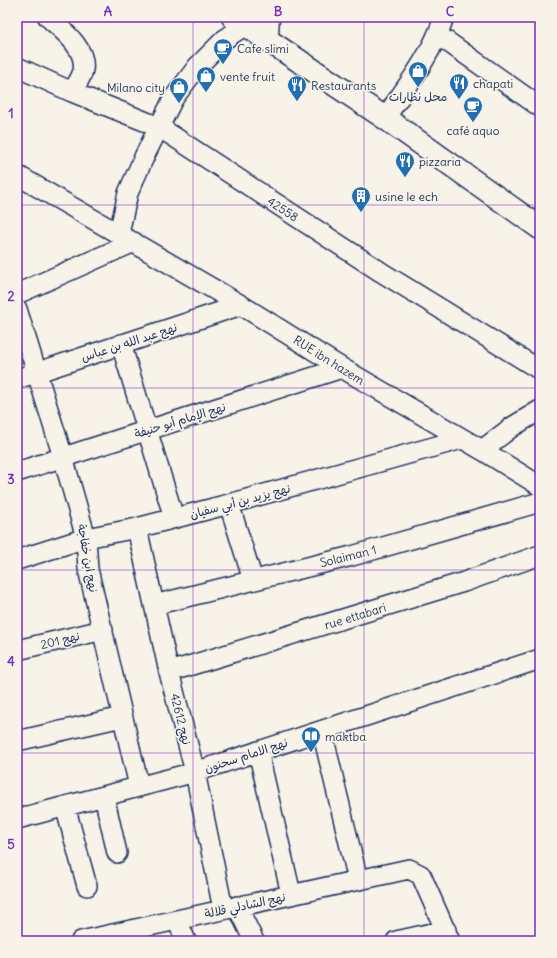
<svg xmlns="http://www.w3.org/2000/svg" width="557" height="958" viewBox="0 0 557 958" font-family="Delius,'Playpen Sans Arabic',sans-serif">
  <rect width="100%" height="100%" fill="#f7f3e8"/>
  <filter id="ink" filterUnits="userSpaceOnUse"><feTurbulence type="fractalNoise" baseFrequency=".025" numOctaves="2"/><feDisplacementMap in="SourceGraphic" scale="8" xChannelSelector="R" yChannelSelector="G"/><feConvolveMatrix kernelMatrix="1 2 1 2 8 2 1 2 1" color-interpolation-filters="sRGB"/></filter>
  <g filter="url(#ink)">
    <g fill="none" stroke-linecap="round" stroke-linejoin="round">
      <g stroke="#1b2f5e" stroke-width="22">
        <path id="street" d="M48 17C62 30 87 48 83 70 82 77 76 85 72 92
          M438 35 540 107
          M17 67 72 92 159 127 381 272 540 370
          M385 118C407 86 432 55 444 17
          M17 175 241 305 342 368 482 450 540 486
          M119 233 128 193 145 155 173 99 197 67 225 39 244 26
          M17 294 134 242
          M17 309 63 457 86 538 88 569 139 786
          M121 344 174 518
          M17 379 241 305
          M482 450 512 427 540 410
          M17 472 342 368
          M229 504 253 580
          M137 528 169 672 195 772 223 909
          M17 560 86 538 137 528 229 504 462 439
          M154 605 352 556 540 502
          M17 650 103 630
          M169 672 464 582 540 555
          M322 731 358 880
          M17 741 122 717
          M258 751 291 894
          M104 796 117 853
          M65 806 87 886
          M17 819 195 772 540 659
          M237 906 254 941
          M177 920 186 941
          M81 941 409 869 421 875 450 941
          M396 941 446 930"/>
      </g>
      <g stroke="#1b2f5e" stroke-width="25">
        <path id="secondary" d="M233 17 385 118 540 228
          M267 35 268 17"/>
      </g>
      <use href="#street" stroke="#f7f3e8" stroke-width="19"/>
      <use href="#secondary" stroke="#f7f3e8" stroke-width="22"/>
    </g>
  </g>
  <path fill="none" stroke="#7b2cbf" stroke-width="1" stroke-opacity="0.55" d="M193 17V941M364 17V941M17 205H540M17 388H540M17 570H540M17 753H540"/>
  <defs>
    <g id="cafe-pin" transform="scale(1)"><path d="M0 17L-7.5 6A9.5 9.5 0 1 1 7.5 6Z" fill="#1f6fb2" stroke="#f7f3e8"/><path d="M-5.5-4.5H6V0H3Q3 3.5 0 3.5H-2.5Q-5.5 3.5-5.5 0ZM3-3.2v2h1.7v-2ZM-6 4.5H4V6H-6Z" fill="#fff"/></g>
    <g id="shop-pin" transform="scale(1)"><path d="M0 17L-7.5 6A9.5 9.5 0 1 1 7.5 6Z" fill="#1f6fb2" stroke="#f7f3e8"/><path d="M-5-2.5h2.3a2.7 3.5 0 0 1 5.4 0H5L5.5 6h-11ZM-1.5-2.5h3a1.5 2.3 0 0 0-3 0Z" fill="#fff"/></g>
    <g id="restaurant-pin" transform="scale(1)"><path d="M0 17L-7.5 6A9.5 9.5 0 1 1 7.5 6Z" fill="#1f6fb2" stroke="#f7f3e8"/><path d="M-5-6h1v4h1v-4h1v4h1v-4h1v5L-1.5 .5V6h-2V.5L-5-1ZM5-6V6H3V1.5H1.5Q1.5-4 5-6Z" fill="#fff"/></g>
    <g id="building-pin" transform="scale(1)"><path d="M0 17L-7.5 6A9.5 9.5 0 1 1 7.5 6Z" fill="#1f6fb2" stroke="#f7f3e8"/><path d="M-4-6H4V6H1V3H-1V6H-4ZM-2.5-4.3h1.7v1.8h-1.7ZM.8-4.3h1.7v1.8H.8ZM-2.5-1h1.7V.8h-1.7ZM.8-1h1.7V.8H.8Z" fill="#fff"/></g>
    <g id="library-pin" transform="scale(1)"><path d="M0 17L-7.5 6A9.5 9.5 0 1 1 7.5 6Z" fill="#1f6fb2" stroke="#f7f3e8"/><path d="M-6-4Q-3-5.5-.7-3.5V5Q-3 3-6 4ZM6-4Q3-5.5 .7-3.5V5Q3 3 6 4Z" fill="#fff"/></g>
  </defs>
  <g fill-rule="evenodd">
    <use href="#cafe-pin" x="223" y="48"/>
    <use href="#shop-pin" x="418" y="71"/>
    <use href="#shop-pin" x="206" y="76"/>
    <use href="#restaurant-pin" x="459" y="83"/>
    <use href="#restaurant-pin" x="297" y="85"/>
    <use href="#shop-pin" x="179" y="87"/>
    <use href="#cafe-pin" x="473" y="106"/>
    <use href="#restaurant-pin" x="405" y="161"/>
    <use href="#building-pin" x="361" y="196"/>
    <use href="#library-pin" x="311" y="736"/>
  </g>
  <g text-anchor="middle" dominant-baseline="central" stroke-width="3.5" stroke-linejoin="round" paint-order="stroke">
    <g font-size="12" fill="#1b2f5e" stroke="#f7f3e8" text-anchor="start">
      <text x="237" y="48">Cafe slimi</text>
      <text x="220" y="76">vente fruit</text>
      <text x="473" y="83">chapati</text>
      <text x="311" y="85">Restaurants</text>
      <text x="165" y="87" text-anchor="end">Milano city</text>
      <text x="418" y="96" text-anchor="middle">محل نظارات</text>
      <text x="473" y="130" text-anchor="middle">café aquo</text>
      <text x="419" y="161">pizzaria</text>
      <text x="375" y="196">usine le ech</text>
      <text x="325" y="736">maktba</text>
    </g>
    <g font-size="12" fill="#1b2f5e" stroke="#f7f3e8">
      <text transform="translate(283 209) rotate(33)">42558</text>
      <text transform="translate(129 342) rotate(-18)">نهج عبد الله بن عباس</text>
      <text transform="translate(329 360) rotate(32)">RUE ibn hazem</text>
      <text transform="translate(180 420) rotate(-17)">نهج الإمام أبو حنيفة</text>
      <text transform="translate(240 501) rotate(-15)">نهج يزيد بن أبي سفيان</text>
      <text transform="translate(348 556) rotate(-14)">Solaiman 1</text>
      <text transform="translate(88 558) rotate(80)">نهج ابن خفاجة</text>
      <text transform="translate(355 616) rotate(-17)">rue ettabari</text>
      <text transform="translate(60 640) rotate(-14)">نهج 201</text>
      <text transform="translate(181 719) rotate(76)">نهج 42612</text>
      <text transform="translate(246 755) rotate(-18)">نهج الامام سحنون</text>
      <text transform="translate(245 905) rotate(-12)">نهج الشادلي قلالة</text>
    </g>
  </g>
  <rect width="557" height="958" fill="none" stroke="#f7f3e8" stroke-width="44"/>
  <rect x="22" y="22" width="513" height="914" fill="none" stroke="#7b2cbf" stroke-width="1.5"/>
  <g font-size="13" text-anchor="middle" font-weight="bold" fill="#7b2cbf">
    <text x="108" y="16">A</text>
    <text x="278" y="16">B</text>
    <text x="450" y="16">C</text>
    <text x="11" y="118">1</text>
    <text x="11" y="301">2</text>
    <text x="11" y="484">3</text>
    <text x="11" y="666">4</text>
    <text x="11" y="849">5</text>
  </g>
</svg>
